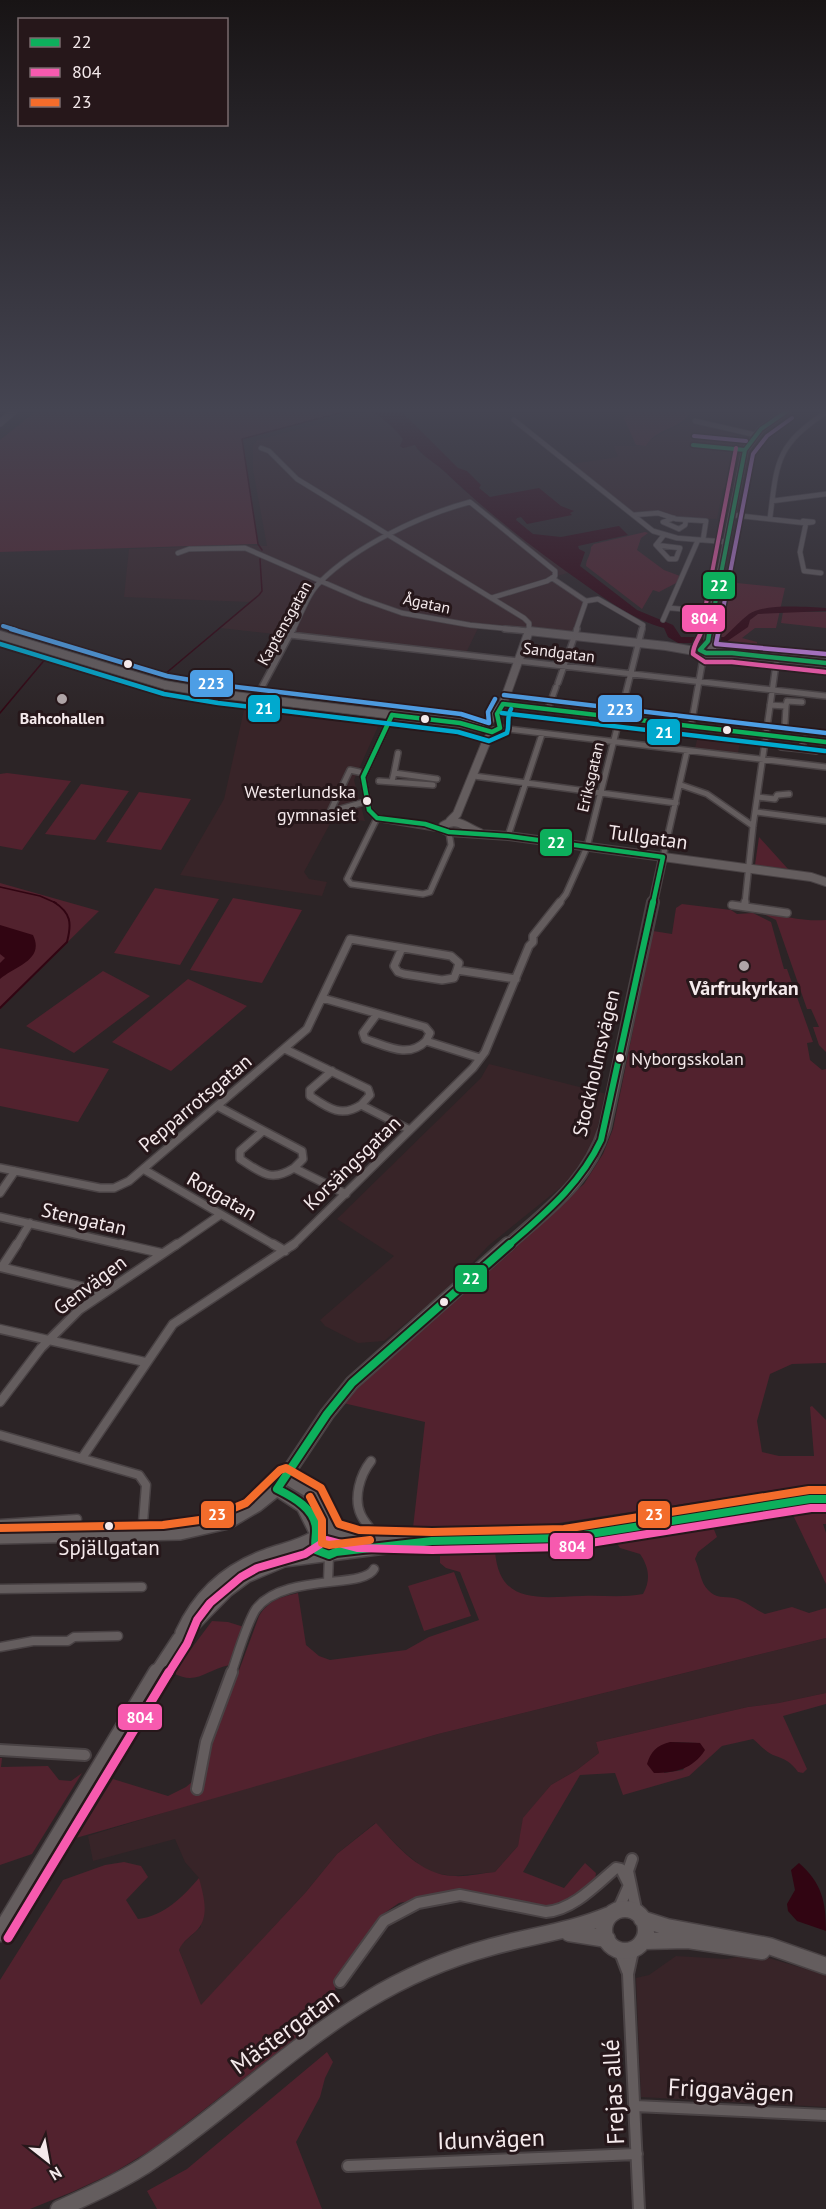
<svg xmlns="http://www.w3.org/2000/svg" width="826" height="2209" viewBox="0 0 826 2209" font-family="'PT Sans',sans-serif">
  <rect width="100%" height="100%" fill="#2c2426"/>
  <path fill="#382428" d="M370 411 377 414 398 433 403 439 400 446 403 448 415 445 419 452 437 464 461 488 568 573 553 577 586 601 573 636 479 626 465 655 220 628 250 602 124 597 129 549 240 545 267 546 253 470V446L257 440Z
    M684 422 699 423 747 438 741 449 730 484 723 488 717 519 678 518 652 511 633 512 571 464 618 457 614 446H646L650 440Z
    M265 705 381 720 354 780 365 821 339 818 332 820 304 872 309 879 327 882 322 896 180 875 224 799 244 710Z
    M711 734 741 737 738 753 695 748 698 736 710 738Z
    M489 1064 607 1094 596 1133 586 1158 571 1179 488 1246 451 1286 384 1341 358 1343 325 1326 320 1320 394 1256 337 1219 481 1078Z
    M826 1638V1693L779 1703 748 1707 596 1742 599 1753 577 1770 551 1785 524 1818 518 1846 495 1872 453 1876 428 1872 404 1852 375 1823 337 1854 306 1892 201 2006 179 1950 182 1944 201 1927 199 1878 185 1862 175 1839 93 1861 88 1836 224 1794 438 1734Z
    M755 1954 826 1975V2107L641 2097 636 1978 649 1975 676 1956 726 1959Z"/>
  <path fill="#52222e" fill-rule="evenodd" d="M36 411H347L242 439 258 544 0 552V440Z
    M632 411H691C682 430 656 427 646 446L636 445 624 418Z
    M645 532 648 533 641 538 637 550 664 570 680 576 678 582 659 592 653 590 642 609 586 566C586 559 591 555 591 547L594 544Z
    M727 582 785 588 776 628H755L742 638 757 642 758 651 718 645Z
    M783 612H826V628L781 623Z
    M7 773 71 781 22 850 0 846V774Z
    M81 784 129 791 95 840 45 834Z
    M139 792 191 799 161 850 106 842Z
    M759 837 788 869 755 865Z
    M0 883 99 911 0 1009Z
    M155 888 219 899 180 965 114 953Z
    M233 898 302 910 262 983 190 970Z
    M682 904 731 910 737 914 753 913 771 922 784 969H787L813 1042 807 1043 810 1060 822 1070 826 1069V1363L792 1364 770 1374 757 1421 762 1452 779 1456H814L810 1407 812 1406 826 1420V1485L780 1489 539 1526 413 1528 425 1422 343 1403 359 1385 584 1184 603 1154 613 1129 653 931 672 934 676 908Z
    M757 911C780 915 803 922 826 920V1052L819 1045 813 1027H819L811 1009H807L776 920Z
    M103 971 150 996 74 1053 26 1026Z
    M188 979 247 1006 171 1071 112 1042Z
    M0 1048 109 1069 78 1122 0 1106Z
    M826 1510V1524H823L826 1533V1584L793 1515Z
    M713 1527 717 1537 698 1552 695 1559C700 1569 700 1582 708 1590 716 1599 724 1596 734 1598 746 1601 754 1609 765 1614L792 1607 809 1613 826 1608V1638L438 1734 76 1838 113 1779 168 1796 186 1787 207 1769 213 1741 259 1616C269 1600 281 1597 298 1593L306 1645 319 1656 330 1660 406 1650 429 1637 479 1620 460 1572 446 1568 440 1563V1555L445 1551H495C499 1606 541 1597 582 1596 603 1595 622 1598 643 1594 651 1580 649 1567 640 1554L620 1548 616 1542Z
    M454 1572 471 1616 424 1631 408 1586Z
    M212 1621 228 1622 244 1627 230 1665C205 1670 197 1686 173 1673Z
    M826 1693V1704L783 1716 807 1769 803 1773 798 1772C791 1762 785 1759 773 1755 766 1752 759 1744 753 1739L722 1746 689 1776 623 1795 615 1773 580 1775 523 1872 564 1888 585 1863 596 1873 595 1880 564 1903 546 1907 460 1891 399 1903 383 1914 350 1959 335 1985 336 1999 316 2022 156 2147 113 2173 72 2192 30 2209H0V1980L63 1880 105 1865 124 1862 141 1866 148 1877 126 1900 138 1919C164 1916 183 1897 199 1878 203 1894 210 1915 198 1929 192 1936 183 1940 179 1950L201 2005 306 1892 337 1854 376 1823C397 1846 420 1875 454 1876 467 1877 482 1873 495 1872L518 1846 523 1818 551 1785 577 1770 599 1753 596 1742 748 1707 779 1703ZM670 1742 700 1743 683 1770 664 1773Z
    M0 1758H2L1 1767 48 1766 59 1780 71 1781 82 1773 32 1854 0 1865Z
    M327 2052 333 2062 325 2078 320 2097 296 2142 322 2209H157L147 2191 187 2169Z"/>
  <path fill="#310512" d="M370 411H400L404 414 458 468 467 471 481 485 479 488 490 497 539 488 561 506 574 511 570 513 572 515 527 524 521 517 517 518 516 520 533 534 561 537 619 526 628 535 578 546 579 549 585 552 580 566 637 610 673 625 681 637H724C732 630 740 621 749 614 765 603 807 607 826 608V611L758 614 750 620 748 627 726 642 720 643H678L668 637 664 628C636 621 608 601 584 584 535 550 488 513 445 472 436 463 421 456 415 445L403 448 400 446 403 439C394 428 383 417 370 411Z
    M0 925 33 935C45 960 15 966 0 979V963L5 958 0 954Z
    M670 1742 700 1743 705 1750C693 1769 675 1773 654 1773L647 1764C651 1751 656 1746 670 1742Z
    M799 1863C822 1883 826 1902 826 1931L797 1921 788 1911 787 1904 795 1890 791 1870Z"/>
  <g fill="none" stroke-linecap="round" stroke-linejoin="round">
    <path stroke="#310512" stroke-width="1.5" d="M262 550 258 544 242 439 347 411
      M61 647 165 674 259 595 262 591 260 559
      M0 713 47 657
      M0 887 40 896 56 903"/>
    <path stroke="#310512" stroke-width="2" d="M0 1008 67 942C72 923 71 913 54 902"/>
    <g stroke="#494244" stroke-width="6">
      <path id="street-far4" d="M514 420 653 531 677 538 727 542
        M695 421 756 435
        M261 448 269 451 297 479 524 618 529 623V630
        M772 501 826 494
        M633 515 658 513 676 519 706 521 703 540
        M733 515 805 523
        M674 518 663 522 679 529 685 525 686 520
        M770 518C777 461 776 446 826 412
        M803 521 813 522 806 523 800 552 804 571 821 573
        M656 545 680 548 676 559H669Z
        M656 545 664 535
        M178 553 189 549 245 548 362 599 402 613 470 625 520 630
        M552 578 586 601
        M670 608 713 612
        M663 620 698 540
        M293 630C301 615 308 593 320 582 356 546 421 515 470 502L555 571V576L547 581 491 598
        M576 630 586 601 598 599 643 625 642 630"/>
    </g>
    <g stroke="#494244" stroke-width="8">
      <path id="street-far3" d="M505 629 529 631V629
        M290 635 826 696
        M558 683 577 629
        M256 698 293 629
        M503 704 826 742
        M770 705 786 706 785 723
        M786 706 787 701 802 702
        M548 709 556 687
        M392 715 363 777 369 810 377 818 443 829
        M691 726 704 653
        M500 728 826 767
        M781 747 802 749 804 739
        M802 749 816 751
        M359 772 350 770 330 812 361 803
        M394 773 398 753
        M474 776 676 803
        M379 781 433 785
        M392 781 394 773 437 779
        M681 785 707 794 753 826
        M758 797 775 799 777 795 789 794
        M757 812 826 821
        M377 818 347 879 351 884 423 894 430 892 451 845 449 832
        M508 836 542 734
        M663 857 687 751
        M559 903 566 894 587 847 642 629
        M745 903 753 826 777 657"/>
    </g>
    <g stroke="#494244" stroke-width="10">
      <path id="street-far2" d="M732 905 787 913
        M745 906V902
        M402 948 394 966 398 972 404 974 442 980 454 978 457 970 516 979
        M322 998 425 1027 430 1033 426 1041
        M377 1014 363 1033 365 1039C387 1046 408 1059 426 1041L480 1058
        M285 1049 368 1089 370 1095 361 1105
        M332 1071 310 1090V1096C328 1108 341 1118 361 1105L410 1130
        M217 1106 302 1151 303 1159 294 1168
        M263 1131 240 1151V1159C261 1172 270 1183 294 1168L346 1194
        M0 1168 100 1188H114L129 1181 307 1029 350 939 451 956 459 963 457 970
        M143 1169 276 1246
        M0 1193 15 1171
        M0 1217 128 1246
        M16 1246 30 1223
        M175 1246 220 1215
        M292 1246 473 1068 485 1052 529 946 533 942V936L560 902"/>
    </g>
    <g stroke="#494244" stroke-width="11">
      <path id="street-far1" d="M121 1244 161 1253
        M273 1244 285 1251
        M0 1267 104 1292
        M2 1267 17 1244
        M0 1329 145 1362
        M0 1402 41 1348 79 1310 177 1244
        M0 1435 139 1475 146 1485 142 1535
        M82 1458 173 1324 294 1244
        M371 1461C360 1475 353 1498 361 1515 365 1524 373 1529 375 1539
        M0 1524 77 1519
        M328 1582 329 1555
        M0 1589 142 1587
        M0 1647 33 1641H68L74 1637 118 1636
        M231 1674C237 1657 247 1622 256 1609 283 1573 364 1589 374 1569"/>
    </g>
    <g stroke="#494244" stroke-width="14">
      <path id="street" d="M0 1750 85 1755
        M197 1789 206 1742 232 1672
        M632 1859 628 1871 637 1914
        M618 1910 629 1885
        M614 1947 621 1955 627 1971
        M633 1951 628 1974 639 2209
        M340 1982 384 1921 418 1903 460 1895 546 1912C573 1910 596 1885 616 1868L621 1869 629 1885
        M635 2106 826 2115
        M348 2166 637 2154"/>
    </g>
    <g stroke="#494244" stroke-width="8">
      <path id="secondary-far4" d="M0 423 14 411
        M709 630 745 450 761 429 787 411"/>
    </g>
    <g stroke="#494244" stroke-width="10">
      <path id="secondary-far3" d="M710 629 708 641 712 648
        M0 635 165 685 219 694 460 723 481 728
        M488 722 503 704 529 631 666 646 706 653H732L826 663
        M450 821 457 814 487 740 494 731
        M480 833C467 828 456 816 443 826V829L449 832 508 836 811 877 826 882
        M653 903 663 857"/>
    </g>
    <g stroke="#494244" stroke-width="14">
      <path id="secondary-far2" d="M507 1246C549 1208 587 1183 605 1128L653 902"/>
    </g>
    <g stroke="#494244" stroke-width="16">
      <path id="secondary-far1" d="M286 1477 314 1494 333 1531
        M277 1489 303 1506 317 1534
        M0 1537 180 1533 228 1522 257 1505 277 1489 327 1414 352 1383 508 1244
        M427 1541 565 1538 810 1499H826
        M322 1554 315 1544V1538L319 1533 327 1531 357 1538 403 1540
        M182 1633C199 1596 227 1570 266 1556 282 1550 299 1547 314 1538
        M156 1674 179 1639 227 1590 246 1576 284 1560 432 1541"/>
    </g>
    <g stroke="#494244" stroke-width="19">
      <path id="secondary" d="M604 1930a21 21 0 1 1 42 0a21 21 0 1 1-42 0Z
        M642 1919 667 1927 769 1946 826 1966
        M0 1933 157 1672
        M569 1933 607 1939
        M644 1941 688 1940 762 1951
        M59 2209C88 2196 117 2183 144 2166 221 2115 287 2049 366 2001 405 1977 447 1959 491 1947 530 1936 571 1931 609 1915"/>
    </g>
    <use href="#street-far4" stroke="#645d5e" stroke-width="4.5"/>
    <use href="#street-far3" stroke="#645d5e" stroke-width="5"/>
    <use href="#street-far2" stroke="#645d5e" stroke-width="7"/>
    <use href="#street-far1" stroke="#645d5e" stroke-width="8"/>
    <use href="#street" stroke="#645d5e" stroke-width="10"/>
    <use href="#secondary-far4" stroke="#645d5e" stroke-width="7"/>
    <use href="#secondary-far3" stroke="#645d5e" stroke-width="8"/>
    <use href="#secondary-far2" stroke="#645d5e" stroke-width="10"/>
    <use href="#secondary-far1" stroke="#645d5e" stroke-width="13"/>
    <use href="#secondary" stroke="#645d5e" stroke-width="16"/>
    <g stroke="#26171a" stroke-width="7">
      <path id="bus-1-far3" d="M693 445 745 450
        M710 630 745 450 761 429 787 411"/>
    </g>
    <g stroke="#26171a" stroke-width="8">
      <path id="bus-1-far2" d="M710 629 708 641 700 650 706 653H732L826 663
        M503 704 826 742
        M392 715 363 777 369 810 377 818 425 824 449 832 508 836 663 857 653 903
        M392 715 460 723 492 732 500 728 497 714 503 704"/>
    </g>
    <g stroke="#26171a" stroke-width="10">
      <path id="bus-1-far1" d="M508 1246C544 1214 580 1185 601 1140L653 902"/>
    </g>
    <g stroke="#26171a" stroke-width="12">
      <path id="bus-1" d="M510 1244 352 1383 327 1414 277 1489C293 1497 316 1509 316 1530 316 1538 314 1543 316 1550L329 1555 336 1552 432 1541 565 1538 810 1499H826"/>
    </g>
    <g stroke="#26171a" stroke-width="7">
      <path id="bus-2-far3" d="M701 630 736 448"/>
    </g>
    <g stroke="#26171a" stroke-width="8">
      <path id="bus-2-far2" d="M702 629C700 638 693 644 693 654L705 662H732L825 672"/>
    </g>
    <g stroke="#26171a" stroke-width="12">
      <path id="bus-2-far1" d="M168 1674 187 1644 197 1620 210 1603 241 1577 257 1568 305 1554 327 1540 357 1548 432 1550 565 1547 811 1508H826"/>
    </g>
    <g stroke="#26171a" stroke-width="14">
      <path id="bus-2" d="M8 1938 169 1672"/>
    </g>
    <g stroke="#26171a" stroke-width="12">
      <path id="bus-3" d="M310 1497 322 1520V1543L329 1545 370 1540
        M0 1528 163 1525 207 1519 246 1503 280 1470 286 1468 321 1488 339 1524 359 1530 432 1532 564 1529 809 1490H826"/>
    </g>
    <g stroke="#26171a" stroke-width="8">
      <path id="bus-4" d="M0 644 164 694 218 703 458 732 489 741 507 733C510 724 506 718 511 709
        M502 713 825 751"/>
    </g>
    <g stroke="#26171a" stroke-width="7">
      <path id="bus-5-far1" d="M3 626 16 630"/>
    </g>
    <g stroke="#26171a" stroke-width="8">
      <path id="bus-5" d="M11 629 167 676 220 685 461 714 489 723 488 712 495 699
        M504 695 826 733"/>
    </g>
    <g stroke="#26171a" stroke-width="7">
      <path id="bus-6-far1" d="M694 436 746 441
        M719 630 753 454 767 436 792 418"/>
    </g>
    <g stroke="#26171a" stroke-width="8">
      <path id="bus-6" d="M719 629 716 644 826 654"/>
    </g>
    <use href="#bus-1-far3" stroke="#0daf5c" stroke-width="4"/>
    <use href="#bus-1-far2" stroke="#0daf5c" stroke-width="4.5"/>
    <use href="#bus-1-far1" stroke="#0daf5c" stroke-width="6"/>
    <use href="#bus-1" stroke="#0daf5c" stroke-width="8"/>
    <use href="#bus-2-far3" stroke="#f75aaf" stroke-width="4"/>
    <use href="#bus-2-far2" stroke="#f75aaf" stroke-width="4.5"/>
    <use href="#bus-2-far1" stroke="#f75aaf" stroke-width="8"/>
    <use href="#bus-2" stroke="#f75aaf" stroke-width="9"/>
    <use href="#bus-3" stroke="#f36c2b" stroke-width="8"/>
    <use href="#bus-4" stroke="#00a9ce" stroke-width="4.5"/>
    <use href="#bus-5-far1" stroke="#4d9ee5" stroke-width="4"/>
    <use href="#bus-5" stroke="#4d9ee5" stroke-width="4.5"/>
    <use href="#bus-6-far1" stroke="#bd7bd9" stroke-width="4"/>
    <use href="#bus-6" stroke="#bd7bd9" stroke-width="4.5"/>
  </g>
  <linearGradient id="sky" x2="0" y2="1"><stop stop-color="#181415"/><stop offset="0.57" stop-color="#454552"/><stop offset="1" stop-color="#454552" stop-opacity="0"/></linearGradient>
  <rect width="826" height="720" fill="url(#sky)"/>
  <g fill="#f5eaec" stroke="#26171a" stroke-width="2">
    <circle cx="128" cy="664" r="5"/>
    <circle cx="425" cy="719" r="5"/>
    <circle cx="727" cy="730" r="5"/>
    <circle cx="367" cy="801" r="5"/>
    <circle cx="620" cy="1058" r="5"/>
    <circle cx="444" cy="1302" r="5"/>
    <circle cx="109" cy="1526" r="5"/>
  </g>
  <g fill="#afa5a7" stroke="#26171a" stroke-width="2">
    <circle cx="62" cy="699" r="6"/>
    <circle cx="744" cy="966" r="6"/>
  </g>
  <g text-anchor="middle" dominant-baseline="central" stroke-width="6" stroke-linejoin="round" paint-order="stroke">
    <g font-size="16" fill="#f5eaec" stroke="#26171a">
      <text transform="translate(427 603) rotate(12)">Ågatan</text>
      <text transform="translate(284 623) rotate(-61)">Kaptensgatan</text>
      <text transform="translate(559 652) rotate(7)">Sandgatan</text>
      <text transform="translate(590 777) rotate(-77)">Eriksgatan</text>
    </g>
    <g font-size="16" font-weight="bold" fill="#f5eaec" stroke="#26171a">
      <text x="62" y="718">Bahcohallen</text>
    </g>
    <g font-size="18" fill="#f5eaec" stroke="#26171a" text-anchor="end">
      <text x="356" y="791">Westerlundska<tspan x="356" dy="23">gymnasiet</tspan></text>
      <text x="631" y="1058" text-anchor="start">Nyborgsskolan</text>
    </g>
    <g font-size="20" fill="#f5eaec" stroke="#26171a">
      <text transform="translate(648 837) rotate(8)">Tullgatan</text>
      <text transform="translate(596 1063) rotate(-77)">Stockholmsvägen</text>
      <text transform="translate(195 1103) rotate(-40)">Pepparrotsgatan</text>
      <text transform="translate(352 1163) rotate(-44)">Korsängsgatan</text>
      <text transform="translate(222 1196) rotate(30)">Rotgatan</text>
      <text transform="translate(84 1219) rotate(13)">Stengatan</text>
      <text transform="translate(90 1285) rotate(-37)">Genvägen</text>
    </g>
    <g font-size="20" font-weight="bold" fill="#f5eaec" stroke="#26171a">
      <text x="744" y="988">Vårfrukyrkan</text>
    </g>
    <g font-size="21" fill="#f5eaec" stroke="#26171a">
      <text x="109" y="1547">Spjällgatan</text>
    </g>
    <g font-size="24" fill="#f5eaec" stroke="#26171a">
      <text transform="translate(285 2031) rotate(-36)">Mästergatan</text>
      <text transform="translate(731 2090) rotate(3)">Friggavägen</text>
      <text transform="translate(613 2092) rotate(-93)">Frejas allé</text>
      <text transform="translate(491 2139) rotate(-2)">Idunvägen</text>
    </g>
  </g>
  <g stroke="#26171a" stroke-width="2">
    <rect x="702" y="571" width="34" height="29" rx="6" fill="#0daf5c"/>
    <rect x="681" y="604" width="45" height="29" rx="6" fill="#f75aaf"/>
    <rect x="189" y="669" width="45" height="29" rx="6" fill="#4d9ee5"/>
    <rect x="247" y="694" width="34" height="29" rx="6" fill="#00a9ce"/>
    <rect x="597" y="694" width="46" height="29" rx="6" fill="#4d9ee5"/>
    <rect x="646" y="718" width="35" height="28" rx="6" fill="#00a9ce"/>
    <rect x="539" y="828" width="34" height="29" rx="6" fill="#0daf5c"/>
    <rect x="454" y="1264" width="34" height="29" rx="6" fill="#0daf5c"/>
    <rect x="637" y="1500" width="34" height="29" rx="6" fill="#f36c2b"/>
    <rect x="200" y="1500" width="35" height="29" rx="6" fill="#f36c2b"/>
    <rect x="549" y="1532" width="45" height="28" rx="6" fill="#f75aaf"/>
    <rect x="117" y="1703" width="46" height="28" rx="6" fill="#f75aaf"/>
  </g>
  <g font-size="16" text-anchor="middle" font-weight="bold" fill="#fff">
    <text x="719" y="591">22</text>
    <text x="704" y="624">804</text>
    <text x="211" y="689">223</text>
    <text x="264" y="714">21</text>
    <text x="620" y="715">223</text>
    <text x="664" y="738">21</text>
    <text x="556" y="848">22</text>
    <text x="471" y="1284">22</text>
    <text x="654" y="1520">23</text>
    <text x="217" y="1520">23</text>
    <text x="572" y="1552">804</text>
    <text x="140" y="1723">804</text>
  </g>
  <rect x="18" y="18" width="210" height="108" fill="#26171a" stroke="#796b6e" stroke-width="1.5"/>
  <rect x="30" y="38" width="30" height="9" fill="#0daf5c" stroke="#796b6e" stroke-width="1.5"/>
  <text x="72" y="48" font-size="18" fill="#f5eaec">22</text>
  <rect x="30" y="68" width="30" height="9" fill="#f75aaf" stroke="#796b6e" stroke-width="1.5"/>
  <text x="72" y="78" font-size="18" fill="#f5eaec">804</text>
  <rect x="30" y="98" width="30" height="9" fill="#f36c2b" stroke="#796b6e" stroke-width="1.5"/>
  <text x="72" y="108" font-size="18" fill="#f5eaec">23</text>
  <g transform="translate(48 2161) rotate(149)" stroke="#26171a" stroke-width="4.5" paint-order="stroke">
  <path d="M0-4.5L10 22L0 15L-10 22Z" fill="#f5eaec"/>
  <text y="-9" font-size="16" font-weight="bold" text-anchor="middle" fill="#f5eaec">N</text>
  </g>
</svg>
